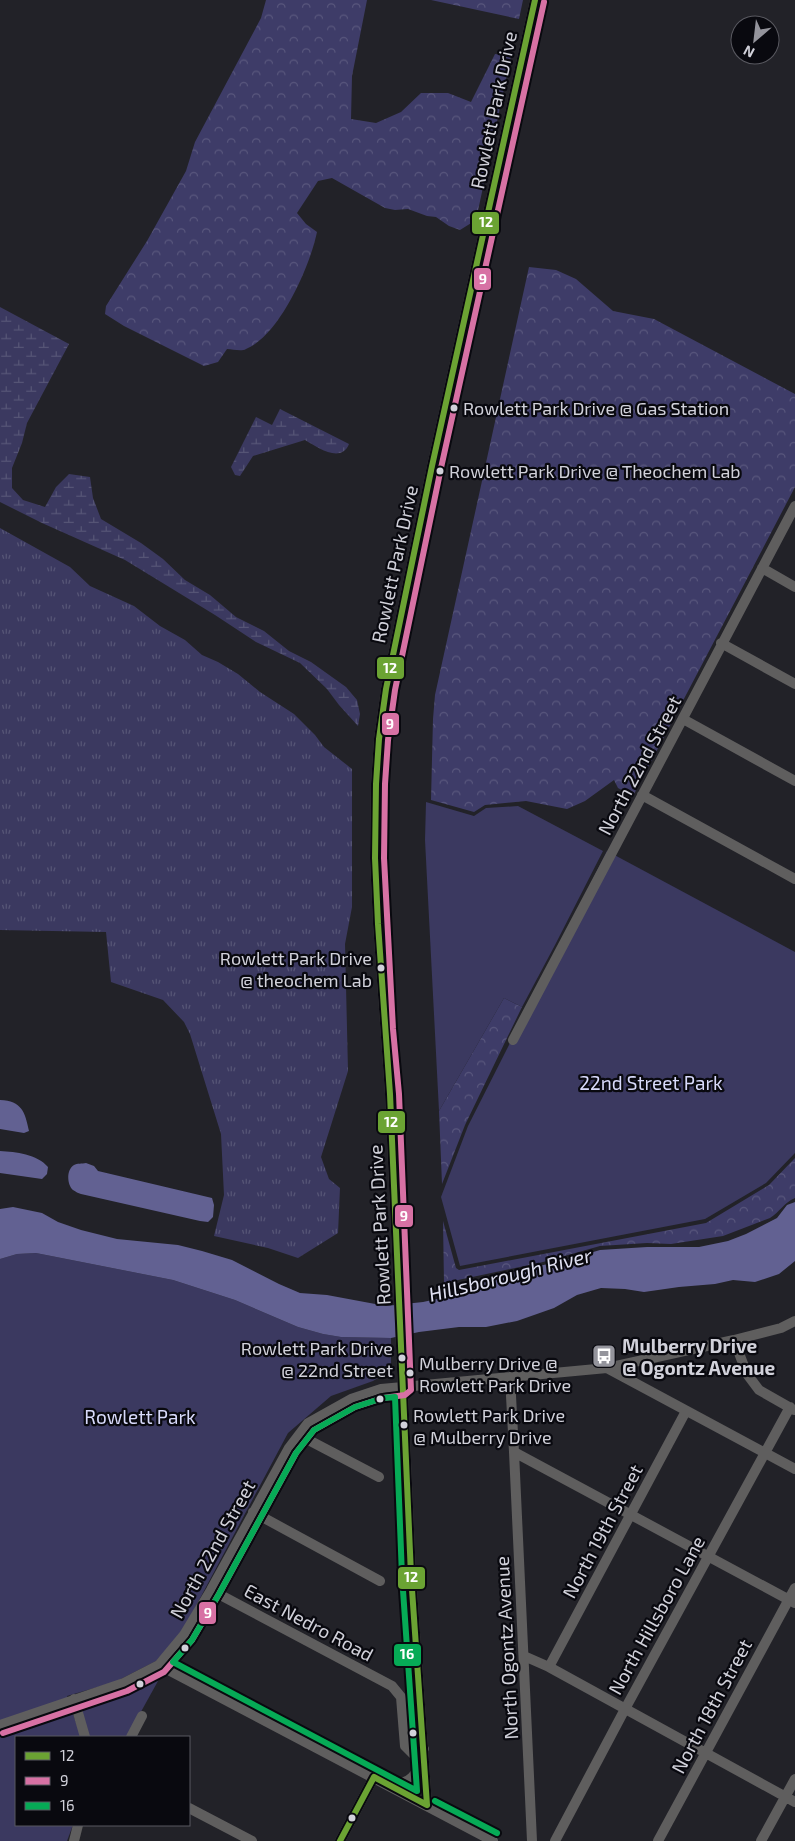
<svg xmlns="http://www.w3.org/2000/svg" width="795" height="1841" viewBox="0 0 795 1841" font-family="'Exo 2',sans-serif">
  <defs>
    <pattern id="grass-tufts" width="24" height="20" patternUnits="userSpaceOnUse" patternTransform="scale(1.25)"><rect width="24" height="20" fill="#3b3960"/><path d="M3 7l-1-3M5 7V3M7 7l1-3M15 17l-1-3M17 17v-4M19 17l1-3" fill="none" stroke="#565576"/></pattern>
    <pattern id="forest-crowns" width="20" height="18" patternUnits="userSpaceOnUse" patternTransform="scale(1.25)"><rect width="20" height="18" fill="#3e3c68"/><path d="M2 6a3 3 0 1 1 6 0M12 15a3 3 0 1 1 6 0" fill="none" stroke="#59577d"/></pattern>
    <pattern id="wetland-marsh" width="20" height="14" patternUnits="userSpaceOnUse" patternTransform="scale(1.25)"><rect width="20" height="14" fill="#3b3960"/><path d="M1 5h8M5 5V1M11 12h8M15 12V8" fill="none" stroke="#565576"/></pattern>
  </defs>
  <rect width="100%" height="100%" fill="#222228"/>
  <path fill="url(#grass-tufts)" d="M0 528 70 567 90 586 134 606 160 626 185 640 202 655 218 662 238 674 260 692 294 714 315 735 324 747 352 769V907L345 944 348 1071 321 1157 329 1179 340 1188 338 1233 298 1258 268 1248 214 1236 224 1195 221 1134 190 1034 184 1022 163 1000 111 982 106 932 0 930Z"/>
  <path fill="url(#forest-crowns)" d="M266 0H367L352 76 351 119 376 123 401 112 421 93H448L471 102 495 54 511 56 476 220 460 230 449 226 436 217 427 216 408 209 395 210 385 208 332 178 318 181 297 213 306 224 317 232C310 266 280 335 246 349 241 352 233 349 227 349L218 362 204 366 124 326 105 314 106 306 147 241 186 171 195 142 261 18Z
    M431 0H523L519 19Z
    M529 267 556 270 576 279 613 311 654 319 795 394V487L633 796 618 788 614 780 585 801 567 809 526 801 485 805 474 812 431 800 433 719 435 695Z
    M504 998 522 1007 465 1125 442 1184 439 1111Z
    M795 1158V1198C783 1203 780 1212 770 1218L723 1236 671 1244 647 1243 600 1246 543 1262 444 1283 443 1221 456 1268 459 1270 706 1223 769 1185Z"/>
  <path fill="url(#wetland-marsh)" d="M0 307 69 344 27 423 22 443 12 468V488L23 500 45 507 56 487 69 474 90 477 93 498 101 519 141 543 163 559 185 580 210 595 236 617 264 631 289 651 311 662 346 687 357 700 360 714 358 726 339 705 327 689 300 663 256 642 215 615 125 560 42 523 0 502Z
    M280 409 349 444C341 464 317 447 305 440L253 456 240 476 235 475 231 467 256 417 272 425Z"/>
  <path fill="#3b3960" d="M426 802 474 816 486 808 518 806 603 851 555 945 522 1007 504 998 439 1111 425 840Z
    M607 851 795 952V1153L766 1183 705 1219 460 1266 441 1197 468 1126Z
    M36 1253 173 1280 235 1300 298 1327 323 1334 341 1337 391 1338V1363L386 1373 373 1381 331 1396 288 1433 181 1634 156 1661 115 1682 67 1696 81 1737H16V1825H73L67 1841H0V1259L17 1254Z
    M158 1670 163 1672 127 1737H89L79 1702Z"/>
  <path fill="#626192" d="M0 1100C22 1101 25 1112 29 1131L24 1133 0 1129Z
    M0 1151C16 1152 37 1154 48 1167L47 1174 42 1179 0 1173Z
    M86 1163 94 1166 98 1171 212 1198 214 1205 213 1217 208 1222 200 1221 81 1194C78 1193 76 1192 73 1190 67 1185 66 1170 74 1165 77 1163 82 1164 86 1163Z
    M795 1202V1261L779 1274 755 1282 733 1280 715 1284 679 1287 644 1292 625 1289 601 1288 577 1295 554 1308 517 1321 486 1327H459L419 1332 391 1338 341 1337 323 1334 298 1327 235 1300 173 1280 36 1253 17 1254 0 1259V1209L13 1207 42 1213 58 1222 81 1230 117 1239 178 1245 202 1251 232 1260 279 1284 300 1293 327 1295 386 1306 423 1302 460 1294 499 1275 570 1259 600 1250 647 1247H699L728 1241 746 1234 777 1218 787 1205Z"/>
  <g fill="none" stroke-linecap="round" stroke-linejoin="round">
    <path stroke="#5f5e5e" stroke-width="10" d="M762 568 795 587
      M721 643 795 684
      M683 719 795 781
      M642 795 795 879
      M513 1040 795 506
      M734 1340 747 1374 759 1390 794 1410
      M607 1368 795 1469
      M510 1377 514 1452 795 1603
      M299 1435 379 1477
      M514 1452 532 1841
      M253 1512 380 1581
      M211 1590 392 1686 401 1697 405 1746 413 1754 424 1749
      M524 1656 549 1667 795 1802
      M159 1665 493 1841
      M549 1667 686 1411
      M74 1699 85 1737
      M0 1725 124 1683 159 1665 184 1635 211 1590 289 1448 308 1423 351 1399 381 1389 403 1387 607 1368 734 1340 781 1328 795 1321
      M131 1737 142 1716
      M389 1784C411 1785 417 1775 423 1755
      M427 1805 411 1575 390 1094 378 924 375 858 376 784 379 739 386 689 432 466 535 0
      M189 1808 252 1841
      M74 1841 78 1825
      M340 1841 374 1777
      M555 1841 625 1709 790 1407
      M658 1841 795 1588
      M761 1841 795 1779"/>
    <g stroke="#09090f" stroke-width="10">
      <path id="bus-1" d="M427 1805 411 1575 390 1094 378 924 375 858 376 784 379 739 386 689 432 466 535 0
        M340 1841 374 1777 427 1805"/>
    </g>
    <g stroke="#09090f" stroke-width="10">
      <path id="bus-2" d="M3 1733 127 1691 164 1672 192 1640 219 1594 296 1453 314 1430 355 1407 383 1398 405 1395 411 1390 399 1094 393 1029 384 858 385 784 388 740 395 690 441 468 544 2"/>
    </g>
    <g stroke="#09090f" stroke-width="10">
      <path id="bus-3" d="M395 1397 402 1576 417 1791 173 1662 192 1640 219 1594 296 1453 314 1430 355 1407 383 1398Z
        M435 1801 497 1833"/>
    </g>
    <use href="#bus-1" stroke="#6ba333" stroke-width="6"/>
    <use href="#bus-2" stroke="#d771a4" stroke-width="6"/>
    <use href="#bus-3" stroke="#06aa56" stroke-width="6"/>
  </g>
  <defs>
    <g id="bus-square" transform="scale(1.25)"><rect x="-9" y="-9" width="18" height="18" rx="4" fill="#94949c" stroke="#09090f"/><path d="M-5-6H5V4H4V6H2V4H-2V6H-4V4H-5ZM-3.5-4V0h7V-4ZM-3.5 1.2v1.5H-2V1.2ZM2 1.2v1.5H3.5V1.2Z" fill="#fff"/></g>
  </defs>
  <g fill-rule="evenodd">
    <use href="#bus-square" x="604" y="1356"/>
  </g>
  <g fill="#d1d1da" stroke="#09090f" stroke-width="2">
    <circle cx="454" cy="408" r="4.5"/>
    <circle cx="440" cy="471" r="4.5"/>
    <circle cx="381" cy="968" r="4.5"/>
    <circle cx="402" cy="1358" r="4.5"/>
    <circle cx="410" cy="1373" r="4.5"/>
    <circle cx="380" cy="1399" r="4.5"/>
    <circle cx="404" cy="1425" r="4.5"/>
    <circle cx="185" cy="1648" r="4.5"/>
    <circle cx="140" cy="1684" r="4.5"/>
    <circle cx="413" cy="1733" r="4.5"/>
    <circle cx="352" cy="1818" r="4.5"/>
  </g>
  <g text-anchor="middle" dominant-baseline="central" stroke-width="4.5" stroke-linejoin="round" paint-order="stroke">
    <g font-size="18" fill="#d1d1da" stroke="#09090f" text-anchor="start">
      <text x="463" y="408">Rowlett Park Drive @ Gas Station</text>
      <text x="449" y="471">Rowlett Park Drive @ Theochem Lab</text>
      <text x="372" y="958" text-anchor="end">Rowlett Park Drive<tspan x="372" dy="22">@ theochem Lab</tspan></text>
      <text x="393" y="1348" text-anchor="end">Rowlett Park Drive<tspan x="393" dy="22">@ 22nd Street</tspan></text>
      <text x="419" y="1363">Mulberry Drive @<tspan x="419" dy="22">Rowlett Park Drive</tspan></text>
      <text x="413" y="1415">Rowlett Park Drive<tspan x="413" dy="22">@ Mulberry Drive</tspan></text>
    </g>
    <g font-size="19" fill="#d1d1da" stroke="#09090f">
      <text transform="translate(493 110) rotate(-78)">Rowlett Park Drive</text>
      <text transform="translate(394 564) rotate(-78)">Rowlett Park Drive</text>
      <text transform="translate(639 765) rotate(-62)">North 22nd Street</text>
      <text transform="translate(379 1225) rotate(-93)">Rowlett Park Drive</text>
      <text transform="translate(602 1531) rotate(-62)">North 19th Street</text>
      <text transform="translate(212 1549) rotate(-61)">North 22nd Street</text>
      <text transform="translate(656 1615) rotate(-61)">North Hillsboro Lane</text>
      <text transform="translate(309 1622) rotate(28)">East Nedro Road</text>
      <text transform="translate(506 1648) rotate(-93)">North Ogontz Avenue</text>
      <text transform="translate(711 1706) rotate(-62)">North 18th Street</text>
    </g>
    <g font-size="19" fill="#d8dafb" stroke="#09090f">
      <text x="651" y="1082">22nd Street Park</text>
      <text x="140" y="1416">Rowlett Park</text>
    </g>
    <g font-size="19" font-weight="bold" fill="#d1d1da" stroke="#09090f" text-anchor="start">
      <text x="622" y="1345">Mulberry Drive<tspan x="622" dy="22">@ Ogontz Avenue</tspan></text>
    </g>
    <g font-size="20" font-style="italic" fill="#e0e1f2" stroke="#09090f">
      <text transform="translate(510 1274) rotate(-14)">Hillsborough River</text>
    </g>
  </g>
  <g stroke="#09090f" stroke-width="2">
    <rect x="471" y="211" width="29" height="24" rx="5" fill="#6ba333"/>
    <rect x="473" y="267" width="19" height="24" rx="5" fill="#d771a4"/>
    <rect x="376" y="656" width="29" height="24" rx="5" fill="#6ba333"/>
    <rect x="381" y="712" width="19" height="24" rx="5" fill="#d771a4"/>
    <rect x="377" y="1110" width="29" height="24" rx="5" fill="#6ba333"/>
    <rect x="394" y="1204" width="20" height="24" rx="5" fill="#d771a4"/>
    <rect x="397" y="1566" width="29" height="24" rx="5" fill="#6ba333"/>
    <rect x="198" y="1601" width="19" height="24" rx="5" fill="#d771a4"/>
    <rect x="393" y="1643" width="29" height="24" rx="5" fill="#06aa56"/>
  </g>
  <g font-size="14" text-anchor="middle" font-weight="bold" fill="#fff">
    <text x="486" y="227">12</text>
    <text x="483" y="284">9</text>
    <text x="390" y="673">12</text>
    <text x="390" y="729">9</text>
    <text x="391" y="1127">12</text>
    <text x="404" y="1221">9</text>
    <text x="411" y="1582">12</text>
    <text x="208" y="1618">9</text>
    <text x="407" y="1659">16</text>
  </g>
  <rect x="15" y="1736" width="175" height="90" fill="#09090f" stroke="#595960"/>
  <rect x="25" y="1752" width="25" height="8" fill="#6ba333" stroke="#595960"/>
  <text x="60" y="1761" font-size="15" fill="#d1d1da">12</text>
  <rect x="25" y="1777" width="25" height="8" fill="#d771a4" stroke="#595960"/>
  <text x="60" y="1786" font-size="15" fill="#d1d1da">9</text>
  <rect x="25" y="1802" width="25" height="8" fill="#06aa56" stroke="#595960"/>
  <text x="60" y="1811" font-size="15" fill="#d1d1da">16</text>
  <g transform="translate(755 40) rotate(208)"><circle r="24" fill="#09090f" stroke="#595960"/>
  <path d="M0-4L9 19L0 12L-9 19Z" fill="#94949c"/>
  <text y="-8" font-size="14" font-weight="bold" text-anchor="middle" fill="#d1d1da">N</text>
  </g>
</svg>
